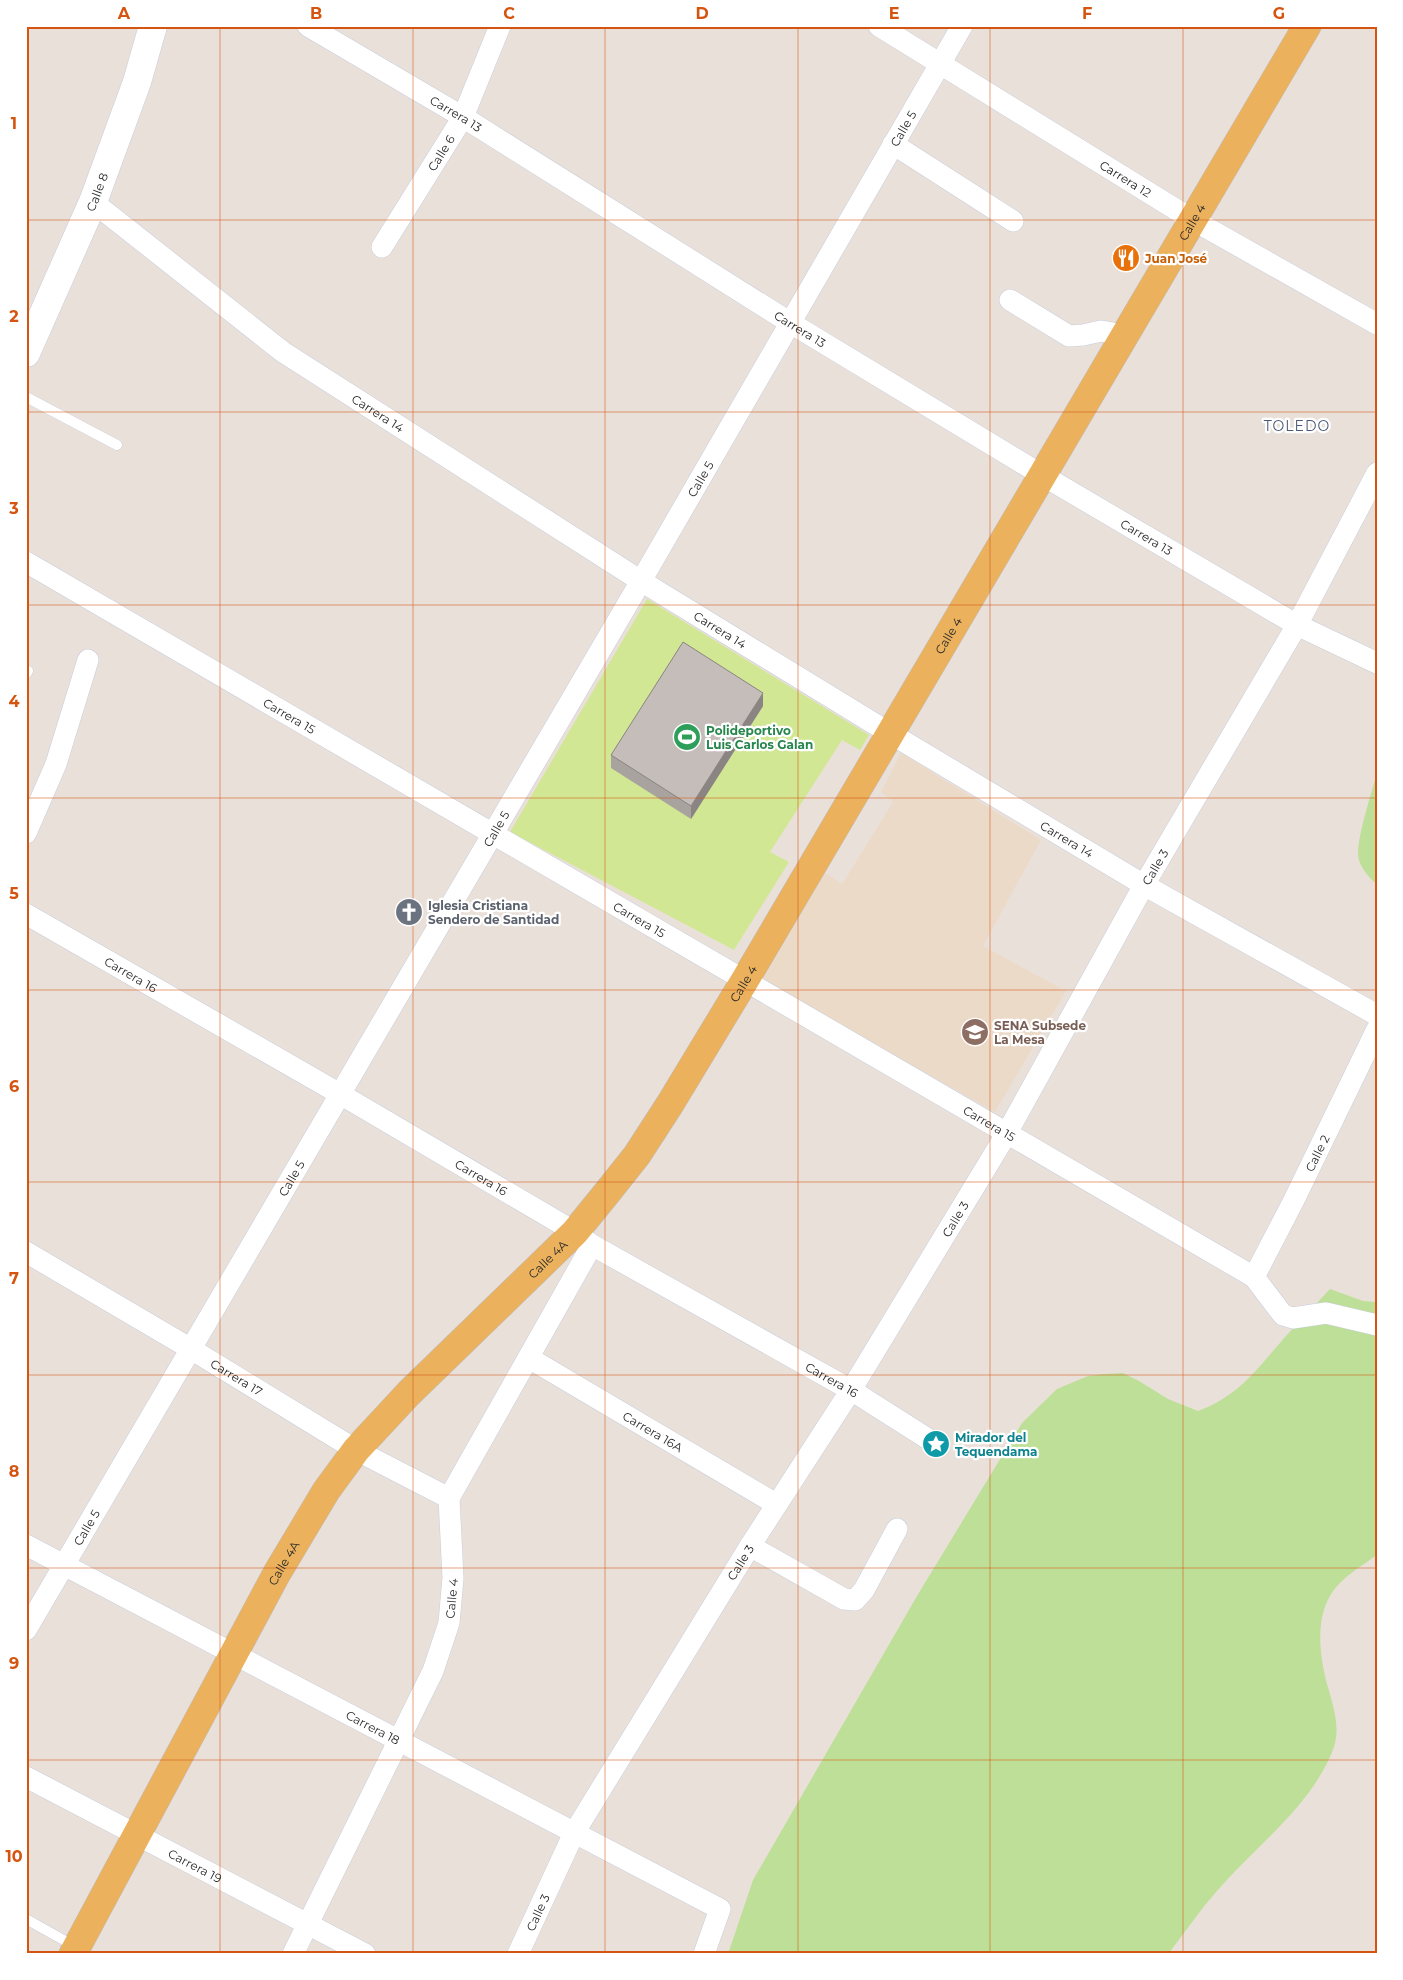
<svg xmlns="http://www.w3.org/2000/svg" width="1403" height="1980" viewBox="0 0 1403 1980" font-family="Montserrat,sans-serif">
  <rect width="100%" height="100%" fill="#eae0da"/>
  <path fill="#ecdac9" d="M901 753 1041 840 983 946 1066 991 995 1112 762 981 825 873 842 884 893 802 881 792Z"/>
  <path fill="#bddf97" d="M1377 771V885C1370 878 1362 870 1359 860 1354 843 1373 791 1377 771Z
    M1330 1289 1363 1301 1377 1302V1555C1364 1564 1351 1572 1340 1583 1312 1610 1319 1657 1329 1691 1334 1709 1340 1728 1334 1747 1314 1802 1263 1840 1225 1882 1204 1904 1187 1930 1168 1954H728L753 1880 917 1596 1022 1423 1057 1389 1088 1376 1105 1374 1123 1373 1139 1381 1168 1399 1198 1411C1239 1396 1258 1368 1285 1337 1300 1321 1315 1305 1330 1289Z"/>
  <path fill="#d2e793" d="M647 599 869 735 860 750 842 740 770 852 789 862 734 950 510 832Z"/>
  <g fill="none" stroke-linecap="round" stroke-linejoin="round">
    <g stroke="#c8ceda" stroke-width="11">
      <path id="lane" d="M26 397 117 445
        M26 674 28 671
        M26 1919 76 1947"/>
    </g>
    <g stroke="#c8ceda" stroke-width="22">
      <g id="street">
        <path id="s1" d="M308 26 463 117 789 322 1042 475 1297 625 1377 663"/>
        <path id="s2" d="M879 26 1193 220 1377 324"/>
        <path d="M893 144 1013 221"/>
        <path id="s3" d="M93 202 283 352 641 581 878 726 1144 885 1377 1015"/>
        <path id="s4" d="M382 247 463 117 500 26"/>
        <path d="M1010 300 1069 336 1083 335 1101 331 1124 335"/>
        <path id="s5" d="M26 562 1254 1277 1283 1315 1293 1318 1326 1313 1377 1325"/>
        <path d="M26 833 56 764 88 660"/>
        <path id="s6" d="M26 914 340 1094 575 1232 592 1245 851 1390 936 1444"/>
        <path id="s7" d="M26 1252 191 1349 356 1450 449 1498"/>
        <path id="s8" d="M1254 1277 1294 1200 1377 1029"/>
        <path id="s9" d="M529 1358 776 1504"/>
        <path id="s10" d="M26 1545 720 1909 704 1954"/>
        <path d="M750 1546 844 1599 855 1600 864 1590 897 1529"/>
        <path id="s11" d="M26 1630 641 581 962 26"/>
        <path id="s12" d="M26 1777 365 1954"/>
        <path id="s13" d="M293 1954 433 1671 449 1623 453 1578 449 1498 592 1245"/>
        <path id="s14" d="M518 1954 574 1833 750 1546 851 1390 1007 1133 1144 885 1297 625 1377 473"/>
      </g>
    </g>
    <g stroke="#c8ceda" stroke-width="29">
      <g id="secondary">
        <path id="s15" d="M26 353 93 202 137 82 153 26"/>
      </g>
    </g>
    <g stroke="#bebebe" stroke-width="29">
      <g id="primary">
        <path id="s16" d="M73 1954 277 1573 326 1491 356 1450 409 1393 575 1232 606 1194 637 1155 670 1104 745 980 1307 26"/>
      </g>
    </g>
    <use href="#lane" stroke="#fff" stroke-width="10"/>
    <use href="#street" stroke="#fff" stroke-width="21"/>
    <use href="#secondary" stroke="#fff" stroke-width="28"/>
    <use href="#primary" stroke="#ebb15d" stroke-width="28"/>
  </g>
  <path fill="#a9a39f" d="M763 706 691 819 611 768V755Z"/>
  <path fill="#8a8482" d="M763 693V706L691 819V806Z"/>
  <path fill="#c5bdb9" stroke="#8a8482" d="M683 642 763 693 691 806 611 755Z"/>
  <path fill="none" stroke="#d5540f" stroke-width="1" stroke-opacity="0.55" d="M220 26V1954M413 26V1954M605 26V1954M798 26V1954M990 26V1954M1183 26V1954M26 220H1377M26 412H1377M26 605H1377M26 798H1377M26 990H1377M26 1182H1377M26 1375H1377M26 1568H1377M26 1760H1377"/>
  <defs>
    <g id="restaurant-disc" transform="scale(1.4375)"><circle r="9.5" fill="#e8710a" stroke="#fff"/><path d="M-5-6h1v4h1v-4h1v4h1v-4h1v5L-1.5 .5V6h-2V.5L-5-1ZM5-6V6H3V1.5H1.5Q1.5-4 5-6Z" fill="#fff"/></g>
    <g id="stadium-disc" transform="scale(1.4375)"><circle r="9.5" fill="#2e9e5b" stroke="#fff"/><path d="M0-5a6.5 5 0 1 0 0 10a6.5 5 0 1 0 0-10ZM-3.5-1.8h7v3.6h-7Z" fill="#fff"/></g>
    <g id="church-disc" transform="scale(1.4375)"><circle r="9.5" fill="#6b7280" stroke="#fff"/><path d="M-1.2-6h2.4v3.5h3.3v2.4h-3.3V6h-2.4V-.1h-3.3v-2.4h3.3Z" fill="#fff"/></g>
    <g id="university-disc" transform="scale(1.4375)"><circle r="9.5" fill="#8d6e63" stroke="#fff"/><path d="M0-5L7-2L0 1L-7-2ZM-4 1L0 2.5L4 1V4Q0 6-4 4Z" fill="#fff"/></g>
    <g id="sight-disc" transform="scale(1.4375)"><circle r="9.5" fill="#0f9aa8" stroke="#fff"/><path d="M0-6L1.8-2.2L6-1.7L2.9 1.2L3.7 5.4L0 3.3L-3.7 5.4L-2.9 1.2L-6-1.7L-1.8-2.2Z" fill="#fff"/></g>
  </defs>
  <g fill-rule="evenodd">
    <use href="#restaurant-disc" x="1126" y="258"/>
    <use href="#stadium-disc" x="687" y="737"/>
    <use href="#church-disc" x="409" y="912"/>
    <use href="#university-disc" x="975" y="1032"/>
    <use href="#sight-disc" x="936" y="1444"/>
  </g>
  <g text-anchor="middle" dominant-baseline="central" stroke-width="4.5" stroke-linejoin="round" paint-order="stroke">
    <g font-size="12" fill="#282828" stroke="#fff">
      <text stroke="none"><textPath href="#s1" startOffset="172">Carrera 13</textPath></text>
      <text stroke="none"><textPath href="#s11" startOffset="1739">Calle 5</textPath></text>
      <text stroke="none"><textPath href="#s4" startOffset="111">Calle 6</textPath></text>
      <text stroke="none"><textPath href="#s2" startOffset="290">Carrera 12</textPath></text>
      <text stroke="none"><textPath href="#s15" startOffset="176">Calle 8</textPath></text>
      <text stroke="none"><textPath href="#s16" startOffset="2072">Calle 4</textPath></text>
      <text stroke="none"><textPath href="#s1" startOffset="578">Carrera 13</textPath></text>
      <text stroke="none"><textPath href="#s3" startOffset="355">Carrera 14</textPath></text>
      <text stroke="none"><textPath href="#s11" startOffset="1334">Calle 5</textPath></text>
      <text stroke="none"><textPath href="#s1" startOffset="982">Carrera 13</textPath></text>
      <text stroke="none"><textPath href="#s3" startOffset="760">Carrera 14</textPath></text>
      <text stroke="none"><textPath href="#s16" startOffset="1592">Calle 4</textPath></text>
      <text stroke="none"><textPath href="#s5" startOffset="305">Carrera 15</textPath></text>
      <text stroke="none"><textPath href="#s11" startOffset="929">Calle 5</textPath></text>
      <text stroke="none"><textPath href="#s3" startOffset="1165">Carrera 14</textPath></text>
      <text stroke="none"><textPath href="#s14" startOffset="1261">Calle 3</textPath></text>
      <text stroke="none"><textPath href="#s5" startOffset="710">Carrera 15</textPath></text>
      <text stroke="none"><textPath href="#s6" startOffset="121">Carrera 16</textPath></text>
      <text stroke="none"><textPath href="#s16" startOffset="1188">Calle 4</textPath></text>
      <text stroke="none"><textPath href="#s5" startOffset="1115">Carrera 15</textPath></text>
      <text stroke="none"><textPath href="#s8" startOffset="139">Calle 2</textPath></text>
      <text stroke="none"><textPath href="#s11" startOffset="524">Calle 5</textPath></text>
      <text stroke="none"><textPath href="#s6" startOffset="526">Carrera 16</textPath></text>
      <text stroke="none"><textPath href="#s14" startOffset="856">Calle 3</textPath></text>
      <text stroke="none"><textPath href="#s16" startOffset="849">Calle 4A</textPath></text>
      <text stroke="none"><textPath href="#s7" startOffset="245">Carrera 17</textPath></text>
      <text stroke="none"><textPath href="#s6" startOffset="931">Carrera 16</textPath></text>
      <text stroke="none"><textPath href="#s9" startOffset="144">Carrera 16A</textPath></text>
      <text stroke="none"><textPath href="#s11" startOffset="119">Calle 5</textPath></text>
      <text stroke="none"><textPath href="#s14" startOffset="451">Calle 3</textPath></text>
      <text stroke="none"><textPath href="#s16" startOffset="444">Calle 4A</textPath></text>
      <text stroke="none"><textPath href="#s13" startOffset="391">Calle 4</textPath></text>
      <text stroke="none"><textPath href="#s10" startOffset="392">Carrera 18</textPath></text>
      <text stroke="none"><textPath href="#s12" startOffset="191">Carrera 19</textPath></text>
      <text stroke="none"><textPath href="#s14" startOffset="46">Calle 3</textPath></text>
    </g>
    <g font-size="12" font-weight="bold" fill="#c56008" stroke="#fff" text-anchor="start">
      <text x="1145" y="258">Juan José</text>
    </g>
    <g font-size="12" font-weight="bold" fill="#27864d" stroke="#fff" text-anchor="start">
      <text x="706" y="730">Polideportivo<tspan x="706" dy="14">Luis Carlos Galan</tspan></text>
    </g>
    <g font-size="12" font-weight="bold" fill="#5b616d" stroke="#fff" text-anchor="start">
      <text x="428" y="905">Iglesia Cristiana<tspan x="428" dy="14">Sendero de Santidad</tspan></text>
    </g>
    <g font-size="12" font-weight="bold" fill="#785e54" stroke="#fff" text-anchor="start">
      <text x="994" y="1025">SENA Subsede<tspan x="994" dy="14">La Mesa</tspan></text>
    </g>
    <g font-size="12" font-weight="bold" fill="#0d838f" stroke="#fff" text-anchor="start">
      <text x="955" y="1437">Mirador del<tspan x="955" dy="14">Tequendama</tspan></text>
    </g>
    <g font-size="14" letter-spacing="1" fill="#4a5a76" stroke="#fff">
      <text x="1297" y="426">TOLEDO</text>
    </g>
  </g>
  <rect width="1403" height="1980" fill="none" stroke="#ffffff" stroke-width="55"/>
  <rect x="28" y="28" width="1348" height="1924" fill="none" stroke="#d5540f" stroke-width="2"/>
  <g font-size="16" text-anchor="middle" font-weight="bold" fill="#d5540f">
    <text x="124" y="19">A</text>
    <text x="316" y="19">B</text>
    <text x="509" y="19">C</text>
    <text x="702" y="19">D</text>
    <text x="894" y="19">E</text>
    <text x="1087" y="19">F</text>
    <text x="1279" y="19">G</text>
    <text x="14" y="129">1</text>
    <text x="14" y="322">2</text>
    <text x="14" y="514">3</text>
    <text x="14" y="707">4</text>
    <text x="14" y="899">5</text>
    <text x="14" y="1092">6</text>
    <text x="14" y="1284">7</text>
    <text x="14" y="1477">8</text>
    <text x="14" y="1669">9</text>
    <text x="14" y="1862">10</text>
  </g>
</svg>
